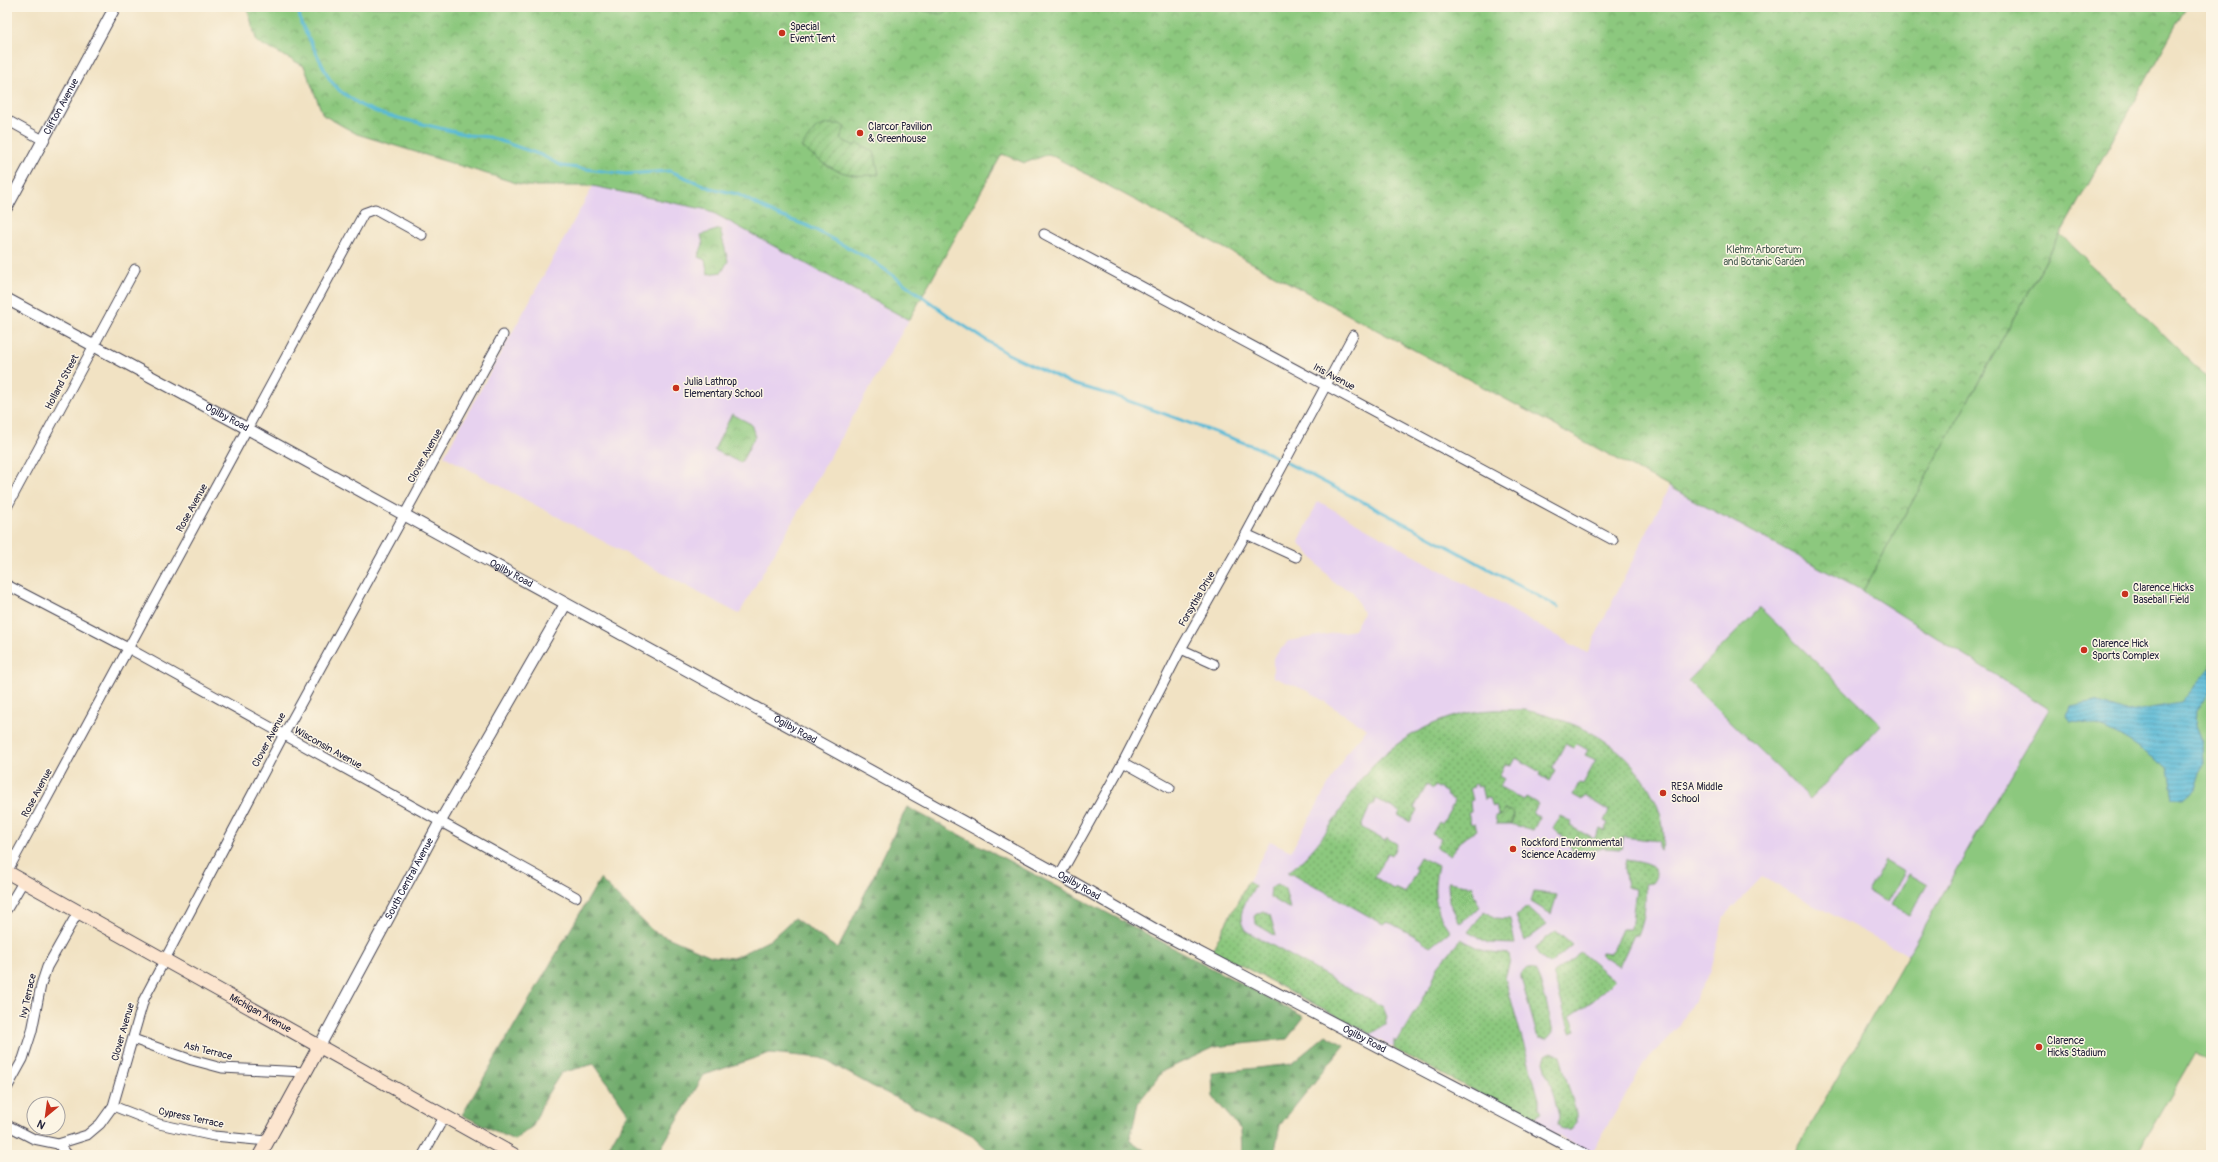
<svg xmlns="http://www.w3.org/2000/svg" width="2218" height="1162" viewBox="0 0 2218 1162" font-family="Pangolin,sans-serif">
  <defs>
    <pattern id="grass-dots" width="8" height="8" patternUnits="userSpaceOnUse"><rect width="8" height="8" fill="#8cc87e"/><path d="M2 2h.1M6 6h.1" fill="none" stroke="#72a268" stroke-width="1.8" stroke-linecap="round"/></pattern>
    <pattern id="forest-firs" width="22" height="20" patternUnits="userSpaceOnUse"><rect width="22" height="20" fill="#71ac6d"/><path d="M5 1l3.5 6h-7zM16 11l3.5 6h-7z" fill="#5c8c5b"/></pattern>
    <pattern id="park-crowns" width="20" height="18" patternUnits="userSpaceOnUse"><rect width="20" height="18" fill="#8cc87e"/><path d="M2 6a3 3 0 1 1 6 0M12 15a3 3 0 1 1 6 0" fill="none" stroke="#72a268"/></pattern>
    <pattern id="garden-furrows" width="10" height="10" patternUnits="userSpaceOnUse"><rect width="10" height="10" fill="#8cc87e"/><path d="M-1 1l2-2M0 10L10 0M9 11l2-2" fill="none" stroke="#72a268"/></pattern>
    <pattern id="water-rules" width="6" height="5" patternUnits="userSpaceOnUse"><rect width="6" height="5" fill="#59bad7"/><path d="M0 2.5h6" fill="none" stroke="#4997b0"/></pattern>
  </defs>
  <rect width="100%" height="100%" fill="#fcf5e5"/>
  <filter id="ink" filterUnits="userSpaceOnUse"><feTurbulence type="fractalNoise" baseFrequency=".025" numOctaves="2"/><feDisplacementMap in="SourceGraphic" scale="8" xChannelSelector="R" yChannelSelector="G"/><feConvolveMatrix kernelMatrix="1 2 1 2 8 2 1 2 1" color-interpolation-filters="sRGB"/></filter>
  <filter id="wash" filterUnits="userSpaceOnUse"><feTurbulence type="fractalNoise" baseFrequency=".012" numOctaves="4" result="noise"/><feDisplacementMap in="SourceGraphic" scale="16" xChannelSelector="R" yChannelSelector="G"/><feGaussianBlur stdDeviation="0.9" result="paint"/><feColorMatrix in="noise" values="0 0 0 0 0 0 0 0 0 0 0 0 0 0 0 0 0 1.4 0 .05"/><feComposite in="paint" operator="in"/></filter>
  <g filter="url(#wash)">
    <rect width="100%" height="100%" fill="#f1e2c3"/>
    <path fill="#e7d2ef" d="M593 186 708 210 909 320 739 614 444 456Z
      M1669 487 1863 591 2049 709 1908 955 1762 877 1724 916 1711 971 1679 1026 1645 1062 1591 1154 1212 950 1270 841 1291 851 1347 752 1367 729 1308 691 1273 677V658L1288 641 1354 630 1363 613 1353 592 1333 582 1299 542 1318 501 1587 653Z"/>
    <path fill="url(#grass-dots)" stroke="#57755c" d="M1525 710C1583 723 1629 744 1655 800 1662 816 1667 835 1661 850L1659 849V841L1624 837 1621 849 1603 848 1575 856 1568 843 1553 828 1560 816 1572 822 1570 826 1594 839 1600 829 1604 831 1608 823 1604 821 1609 811 1585 796 1582 800 1573 795 1579 783 1583 784 1596 760 1585 755 1588 750 1577 744 1573 748 1565 744 1552 768 1555 770 1549 781 1539 775 1540 772 1516 758 1512 765 1505 764 1499 776 1504 779 1500 787 1524 800 1526 797 1538 804 1533 813 1540 817 1533 830 1511 824 1514 815 1511 811 1504 810 1502 815H1498L1496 805 1493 807 1490 798 1484 799 1481 786 1477 787 1476 784 1473 785 1474 787 1470 788 1473 800 1470 801 1471 812 1468 813 1471 824 1475 823 1477 830 1464 838 1449 855 1436 848 1441 839 1432 834 1439 822 1442 824 1455 801 1446 795 1447 793 1435 786 1433 789 1427 785 1414 808 1417 810 1410 822 1398 815 1400 812 1376 799 1372 806H1370L1361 827 1385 841 1387 838 1397 844 1392 855 1388 853 1375 877 1393 889 1394 888 1405 893 1417 870 1414 868 1420 857 1438 866C1432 889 1434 912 1450 931L1430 947 1420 939 1387 921 1383 924 1292 873 1290 875 1288 872C1319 850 1338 813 1359 782 1384 746 1431 719 1473 712 1490 709 1508 710 1525 710Z
      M1626 860C1637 862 1668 864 1653 883L1645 884C1646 902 1645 919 1638 936L1634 935 1619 967 1601 955 1602 952 1611 953 1622 929H1631L1636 889 1627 887 1624 868Z
      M1248 882 1255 886C1247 900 1234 916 1246 931L1383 1007 1387 1017 1385 1025 1371 1034 1212 950Z
      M1448 882 1473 886 1474 895 1480 907 1460 923 1449 902Z
      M1278 884 1285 889 1290 909 1270 897 1271 887Z
      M1534 892 1557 895 1551 914 1531 902Z
      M1527 907 1547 925 1525 941 1516 916Z
      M1263 911 1270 915 1276 936 1256 924 1255 915Z
      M1485 911 1495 918 1510 919 1515 944 1488 943 1468 932Z
      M1556 931 1572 945 1550 964 1538 954 1535 947Z
      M1461 939 1483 951 1509 954 1510 961 1505 978 1539 1099V1109L1541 1111 1536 1117 1529 1119 1394 1049V1040L1397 1042 1432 982 1438 966Z
      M1580 952 1614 980 1594 1000 1570 1016 1576 1030 1570 1032 1553 973 1575 958Z
      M1527 968 1534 969C1542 979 1550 1018 1553 1032L1547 1039 1539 1038 1537 1035 1521 978V974Z
      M1551 1052 1560 1056 1576 1113V1123L1571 1130H1562L1558 1124 1559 1115 1544 1061 1546 1055Z"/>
    <path fill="url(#forest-firs)" stroke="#4a6754" d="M907 807 1304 1017 1287 1039 1215 1047 1163 1071 1138 1103 1130 1140 1151 1155H993L972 1135 872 1086 821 1058 770 1053 704 1075 657 1155H604L628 1113 594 1064 561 1073 545 1098 533 1126 514 1140 462 1115 600 879 653 931 711 956 733 958 770 940 794 918 838 949Z
      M1326 1035 1344 1045 1280 1125 1274 1155H1242L1241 1130 1213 1097 1212 1073 1291 1064Z"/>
    <path fill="url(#park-crowns)" stroke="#57755c" d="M247 7H2186L1863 591 1049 154 1025 163 1002 154 909 320 708 210 593 186H526L357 134 323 115 304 66 257 42Z
      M720 229 728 261 722 272 708 274 705 260 698 257 703 244 701 235Z
      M732 414 751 424 755 436 741 463 714 450Z"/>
    <path fill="url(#garden-furrows)" stroke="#57755c" d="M905 7H952L941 14Z
      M827 124H840L845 127 840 139 855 146 857 143 874 152 879 174C844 180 828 167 801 147L816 128Z
      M1504 810 1511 811 1514 813 1511 824H1497L1495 816 1502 815Z"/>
    <path fill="#8cc87e" stroke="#57755c" d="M2060 235 2211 381V1061L2195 1053 2136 1155H1798L1794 1153 2049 709 1863 591Z
      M1760 608 1881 725 1810 799 1688 681Z
      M1885 861 1904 872 1887 902 1868 892Z
      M1908 874 1927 885 1910 915 1891 905Z"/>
    <path fill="url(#water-rules)" stroke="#3e6e89" d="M2211 667V691L2196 710 2195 725 2202 743 2203 763 2195 789 2184 799 2173 798 2168 769C2137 748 2110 723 2071 722L2067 717 2070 706 2096 701 2128 712 2181 703Z"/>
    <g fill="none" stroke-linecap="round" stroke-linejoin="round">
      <path stroke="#59bad7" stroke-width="3" d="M298 7 301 23 330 80 340 91 362 106 382 114 468 135 489 137 541 155 562 166 626 174 670 171 710 188 737 194 777 215 808 226 873 261 952 318 1006 353 1072 384 1112 395 1256 447 1427 535 1558 607"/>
    </g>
  </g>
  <g filter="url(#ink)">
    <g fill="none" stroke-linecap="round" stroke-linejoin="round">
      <g stroke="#413f4f" stroke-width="11">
        <path id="minor" d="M7 120 43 140
          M1044 234 1613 540
          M7 507 135 269
          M1246 534 1296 557
          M7 585 128 648 576 897
          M1181 649 1214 664
          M1123 762 1170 788
          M7 872 364 213 375 209 422 235
          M1060 875 1123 762 1181 649 1246 534 1353 335
          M7 909 23 882
          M133 1039 192 1060 222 1068 305 1072
          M7 1088 23 1059 32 1031 41 985 47 967 78 912
          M113 1106 159 1124 214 1136 267 1141
          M7 1125 34 1139 58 1144 68 1155
          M58 1144 87 1135 100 1124 113 1106 144 999 283 736 503 335
          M423 1155 444 1117"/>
      </g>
      <g stroke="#413f4f" stroke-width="13">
        <g id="tertiary">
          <path id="s1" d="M7 207 115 7"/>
          <path id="s2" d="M7 299 248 429 1060 875 1154 929 1585 1155"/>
          <path id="s3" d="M319 1047 440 822 565 605"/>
        </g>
      </g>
      <g stroke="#413f4f" stroke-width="15">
        <g id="secondary">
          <path id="s4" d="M7 872 514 1155"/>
          <path d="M260 1155 319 1047"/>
        </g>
      </g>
      <use href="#minor" stroke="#fff" stroke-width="9"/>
      <use href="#tertiary" stroke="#fff" stroke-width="11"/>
      <use href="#secondary" stroke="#fce5cf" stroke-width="13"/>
    </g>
  </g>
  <g fill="#c8321e" stroke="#fcf5e5" stroke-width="1.5">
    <circle cx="782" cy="33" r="4"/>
    <circle cx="860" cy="133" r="4"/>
    <circle cx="676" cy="388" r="4"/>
    <circle cx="2125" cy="594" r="4"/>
    <circle cx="2084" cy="650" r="4"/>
    <circle cx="1663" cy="793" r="4"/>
    <circle cx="1513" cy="849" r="4"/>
    <circle cx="2039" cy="1047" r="4"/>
  </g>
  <g text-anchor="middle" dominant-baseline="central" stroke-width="3" stroke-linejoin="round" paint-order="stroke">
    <g font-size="10" fill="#22223b" stroke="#fcf5e5" text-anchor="start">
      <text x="790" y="27">Special<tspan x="790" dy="12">Event Tent</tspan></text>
      <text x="868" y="127">Clarcor Pavilion<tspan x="868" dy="12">&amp; Greenhouse</tspan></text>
      <text x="684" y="382">Julia Lathrop<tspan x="684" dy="12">Elementary School</tspan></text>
      <text x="2133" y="588">Clarence Hicks<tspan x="2133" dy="12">Baseball Field</tspan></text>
      <text x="2092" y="644">Clarence Hick<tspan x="2092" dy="12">Sports Complex</tspan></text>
      <text x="1671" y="787">RESA Middle<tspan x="1671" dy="12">School</tspan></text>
      <text x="1521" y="843">Rockford Environmental<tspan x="1521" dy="12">Science Academy</tspan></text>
      <text x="2047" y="1041">Clarence<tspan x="2047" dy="12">Hicks Stadium</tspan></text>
    </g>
    <g font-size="10" fill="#22223b" stroke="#fcf5e5">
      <text stroke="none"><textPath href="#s1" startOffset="114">Clifton Avenue</textPath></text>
      <text transform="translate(1334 377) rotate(28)">Iris Avenue</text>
      <text transform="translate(62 382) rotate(-62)">Holland Street</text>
      <text stroke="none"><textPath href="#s2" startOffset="250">Ogilby Road</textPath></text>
      <text transform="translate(425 456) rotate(-61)">Clover Avenue</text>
      <text transform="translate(192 508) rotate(-61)">Rose Avenue</text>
      <text stroke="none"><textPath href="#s2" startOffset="574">Ogilby Road</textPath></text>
      <text transform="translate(1197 599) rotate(-60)">Forsythia Drive</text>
      <text stroke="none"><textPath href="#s2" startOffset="898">Ogilby Road</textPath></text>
      <text transform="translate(269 740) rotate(-62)">Clover Avenue</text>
      <text transform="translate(328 748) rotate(29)">Wisconsin Avenue</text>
      <text transform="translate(37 793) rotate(-62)">Rose Avenue</text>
      <text stroke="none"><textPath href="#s3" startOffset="191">South Central Avenue</textPath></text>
      <text stroke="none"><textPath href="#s2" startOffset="1222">Ogilby Road</textPath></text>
      <text transform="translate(28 996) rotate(-77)">Ivy Terrace</text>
      <text stroke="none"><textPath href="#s4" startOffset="290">Michigan Avenue</textPath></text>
      <text transform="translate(123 1032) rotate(-74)">Clover Avenue</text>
      <text stroke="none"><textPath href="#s2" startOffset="1546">Ogilby Road</textPath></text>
      <text transform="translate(208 1051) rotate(14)">Ash Terrace</text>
      <text transform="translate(191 1118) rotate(12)">Cypress Terrace</text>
    </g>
    <g font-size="10" fill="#475c52" stroke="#fcf5e5">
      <text x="1764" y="250">Klehm Arboretum<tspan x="1764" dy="12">and Botanic Garden</tspan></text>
    </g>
  </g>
  <rect width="2218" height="1162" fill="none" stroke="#fcf5e5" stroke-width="24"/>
  <g transform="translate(46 1116) rotate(209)"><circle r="19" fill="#fcf5e5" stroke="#a5a1a1"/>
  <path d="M0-3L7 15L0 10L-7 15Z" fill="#c8321e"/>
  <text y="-6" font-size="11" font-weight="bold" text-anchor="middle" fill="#22223b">N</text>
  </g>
</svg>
